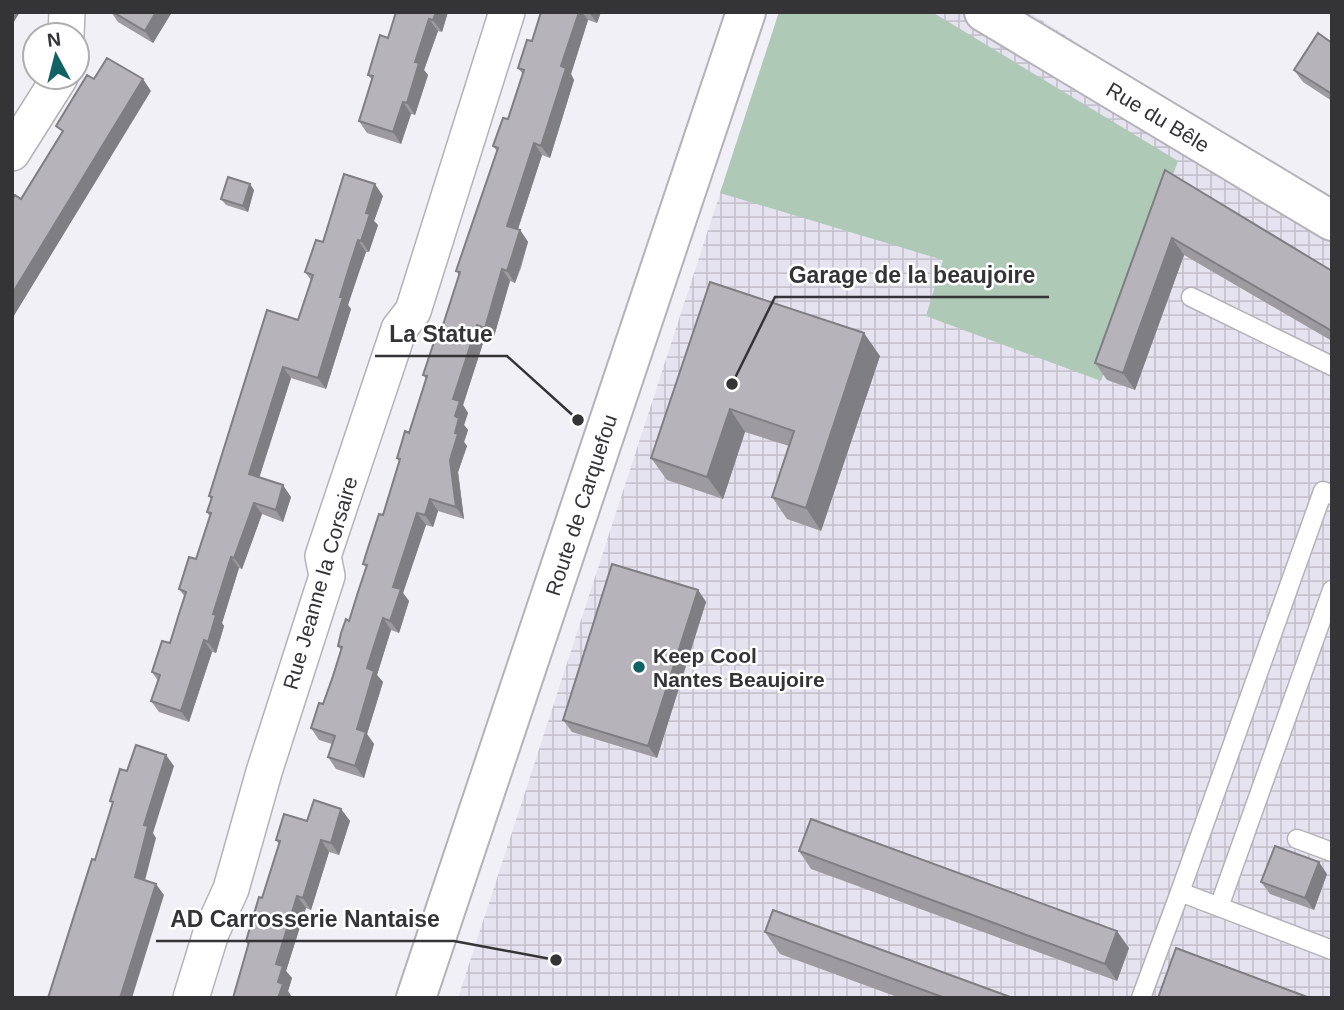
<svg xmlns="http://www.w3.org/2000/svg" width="1344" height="1010" viewBox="0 0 1344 1010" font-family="Helvetica,sans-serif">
  <defs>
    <pattern id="industrial-grid" width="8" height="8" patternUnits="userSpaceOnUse" patternTransform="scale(1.75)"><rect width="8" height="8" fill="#e6e3f1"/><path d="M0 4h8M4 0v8" fill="none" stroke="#c6c3cf"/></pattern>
  </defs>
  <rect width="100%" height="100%" fill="#f2f0f7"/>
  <path fill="url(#industrial-grid)" d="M779 12H1029L1203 124 1332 202V998H458Z"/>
  <path fill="#aec9b6" d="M779 12H932L1178 161 1101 381 926 316 943 260 720 193Z"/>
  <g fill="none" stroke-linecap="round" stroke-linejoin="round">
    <g stroke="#b4b2b8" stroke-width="21">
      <path id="service" d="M1191 297 1332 366
        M1297 839 1332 852
        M1180 892 1323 491 1332 495
        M1219 907 1332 590
        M1141 998 1180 892 1332 950"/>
    </g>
    <g stroke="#b4b2b8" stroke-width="38">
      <path id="minor" d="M66 35 67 12
        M12 153 60 77
        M191 998 211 933 231 889 264 772 327 576 323 556 399 329 413 311 507 12"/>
    </g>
    <g stroke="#b4b2b8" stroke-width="42">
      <path id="secondary" d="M984 12 1332 221
        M416 998 746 12"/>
    </g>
    <use href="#service" stroke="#fff" stroke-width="18"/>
    <use href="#minor" stroke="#fff" stroke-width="35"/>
    <use href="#secondary" stroke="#fff" stroke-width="38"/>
  </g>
  <path fill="#9d9ba0" d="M111 12H172L153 43 118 22Z
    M396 12H448L442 32 438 31 424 70 428 75 415 115 411 114 401 144 367 133 359 121 372 80 368 75 388 38Z
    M541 12H601L597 23 588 20 571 74 574 80 550 158 542 155 518 229 520 230 528 242 521 268 515 283 510 281 493 340 485 337 463 405 468 413 464 425 468 430 464 442 467 446 458 472 464 519 438 511 433 527 426 525 403 593 409 601 399 633 391 630 377 675 383 682 367 734 374 744 364 778 336 769 328 757 332 744 319 740 311 728 323 704 341 650 338 646 349 621 366 567 363 564 383 515 399 461 397 458 409 433 426 379 423 375 442 328 459 275 456 271 497 151 493 146 508 119 523 74 518 68 532 41Z
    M1332 43V101L1303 82 1294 70Z
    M1165 170 1332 271V341L1184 255 1135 390 1107 380 1095 363Z
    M254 190 248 212 226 205 221 199Z
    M383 196 374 221 378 225 369 252H366L356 279 348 305 351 309 326 389 291 378 259 477 291 497 283 522 262 514 242 569 239 568 222 623 224 626 216 653 212 652 189 722 159 712 151 701 158 681 152 672 170 643 185 597 179 589 196 559 210 517 207 512 211 499 209 496 298 320 311 280 305 272 323 242Z
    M710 282 880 356 821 531 787 519 772 497 789 446 745 432 723 499 667 480 651 458Z
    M698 590 706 602 657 758 572 732 563 720Z
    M341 809 350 821 339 855 329 852 311 910 306 908 286 971 292 978 288 991 291 996 290 998H233L248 945 246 941 262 898 279 844 276 840 307 821Z
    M799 851 1129 948 1117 981 811 869Z
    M1327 874 1314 910 1270 894 1261 882Z
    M765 932 1013 998H900L780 954Z"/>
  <path fill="#7f7e82" d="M12 12H20L12 25Z
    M156 12H172L153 43 145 31Z
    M436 12H448L442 32 433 20Z
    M579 12H582L588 20 571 74 574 80 550 158 541 146 561 66Z
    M589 12H601L597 23Z
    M429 19 438 31 424 70 428 75 415 115 407 103 415 62Z
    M143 79 151 91 12 319V294Z
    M403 102 411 114 401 144 393 132Z
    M534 143 542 155 515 238 507 226Z
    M250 184 254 190 248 212 243 206Z
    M375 184 383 196 374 221 378 225 369 252 361 241 366 213Z
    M520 230 528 242 515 283 507 271Z
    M1172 238 1184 255 1135 390 1123 373Z
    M358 240 366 252 348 305 351 309 326 389 318 378 340 297Z
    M502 269 510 281 493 340 485 328Z
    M477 325 485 337 463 405 468 413 464 425 468 430 464 442 467 446 458 472 464 519 456 507 450 460 455 433V416L453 399Z
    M864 333 880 356 821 531 806 508Z
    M283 367 291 378 257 485 249 474Z
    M730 409 745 432 723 499 707 477Z
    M283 485 291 497 283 522 276 510Z
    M430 499 438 511 433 527 425 515Z
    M254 503 262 514 242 569 234 558Z
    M417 513 426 525 403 593 409 601 399 633 390 621 393 587Z
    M231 557 239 568 222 623 224 626 216 653 208 642 213 614Z
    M698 590 706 602 657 758 648 746Z
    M383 618 391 630 377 675 383 682 367 734 374 744 364 778 355 766 357 729 367 668Z
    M204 640 212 652 189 722 181 711Z
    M166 755 174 766 153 833 156 838 143 888 135 877 144 825Z
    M341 809 350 821 339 855 331 843Z
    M321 840 329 852 311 910 303 898Z
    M1319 862 1327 874 1314 910 1305 898Z
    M156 884 164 895 132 998H120Z
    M297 896 306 908 286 971 292 978 288 991 291 996 290 998H278V982L276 964Z
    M1117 931 1129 948 1117 981 1105 964Z"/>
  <path fill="#b6b4ba" stroke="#7f7e82" stroke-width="2" d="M113 12H156L145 31Z
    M396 12H436L433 20 429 19 415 62 419 63 407 103 403 102 393 132 359 121 373 76 368 75 380 35 388 38Z
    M541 12H579L561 66 566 68 541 146 534 143 507 226 520 230 512 256 507 271 502 269 485 328 477 325 453 399 460 401 455 416 459 418 455 433 458 434 450 460 456 507 430 499 425 515 417 513 393 587 401 589 390 621 383 618 367 668 374 671 357 729 366 732 355 766 328 757 335 736 311 728 319 703 323 704 333 676 342 647 338 646 341 633 346 619 349 621 358 592 367 565 363 564 367 551 379 514 383 515 400 459 397 458 401 445 405 431 409 433 427 376 423 375 439 327 442 328 460 272 456 271 498 148 493 146 503 118 508 119 524 70 518 68 527 40 532 41Z
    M1318 33 1332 43V94L1294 70Z
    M107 58 143 79 12 294V199L15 195 21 199 63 131 56 126 87 75 94 79Z
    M1165 170 1332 271V331L1172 238 1123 373 1095 363Z
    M344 174 375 184 366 213 370 214 361 241 358 240 349 268 340 297H343L318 378 283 367 249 474 283 485 276 510 254 503 234 558 231 557 213 614 216 615 208 642 204 640 181 711 151 701 160 675 152 672 162 641 170 643 178 617 186 592 179 589 189 557 196 559 211 513 207 512 212 497 209 496 267 310 298 320 313 275 305 272 316 240 323 242Z
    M228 177 250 184 243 206 221 199Z
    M710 282 864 333 806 508 772 497 794 431 730 409 707 477 651 458Z
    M612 564 698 590 648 746 563 720Z
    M136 745 166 755 144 825 148 826 135 877 156 884 120 998H48L92 859 95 860 113 802 110 801 120 769 127 771Z
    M314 800 341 809 331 843 321 840 303 898 297 896 276 964 283 966 278 982 283 984 278 998H233L249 942 246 941 251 924 259 897 262 898 280 841 276 840 284 814 307 821Z
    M811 819 1117 931 1105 964 799 851Z
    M1275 846 1319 862 1305 898 1261 882Z
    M773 910 1013 998H945L765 932Z
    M1176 948 1310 998H1158Z"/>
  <circle fill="#116265" stroke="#fff" stroke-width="2.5" cx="639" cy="667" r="7"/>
  <g text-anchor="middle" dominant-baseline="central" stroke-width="5" stroke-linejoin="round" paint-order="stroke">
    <g font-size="21" fill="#343336" stroke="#fff">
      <text transform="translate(1158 117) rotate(31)">Rue du Bêle</text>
      <text transform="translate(581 505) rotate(-72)">Route de Carquefou</text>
      <text transform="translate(320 583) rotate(-74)">Rue Jeanne la Corsaire</text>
    </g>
    <g font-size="21" font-weight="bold" fill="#343336" stroke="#fff" text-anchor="start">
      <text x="653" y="655">Keep Cool<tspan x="653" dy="24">Nantes Beaujoire</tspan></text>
    </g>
  </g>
  <path fill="none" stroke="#343336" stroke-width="2.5" d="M732 384L775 297H1049M578 420L507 356H375M556 960L454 941H156"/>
  <g fill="#343336" stroke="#fff" stroke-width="2.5">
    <circle cx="732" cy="384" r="7"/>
    <circle cx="578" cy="420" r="7"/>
    <circle cx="556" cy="960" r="7"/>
  </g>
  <g font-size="23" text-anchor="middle" font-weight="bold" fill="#343336" stroke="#fff" stroke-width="5" stroke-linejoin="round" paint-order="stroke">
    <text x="912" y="283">Garage de la beaujoire</text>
    <text x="441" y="342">La Statue</text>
    <text x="305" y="927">AD Carrosserie Nantaise</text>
  </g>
  <rect width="1344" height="1010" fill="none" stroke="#343336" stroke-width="28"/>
  <g transform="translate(56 56) rotate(353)"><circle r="33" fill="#ffffff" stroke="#aeadaf" stroke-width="2"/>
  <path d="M0-5L12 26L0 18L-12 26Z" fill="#116265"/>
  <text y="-10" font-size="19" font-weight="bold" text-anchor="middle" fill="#343336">N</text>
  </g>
</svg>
